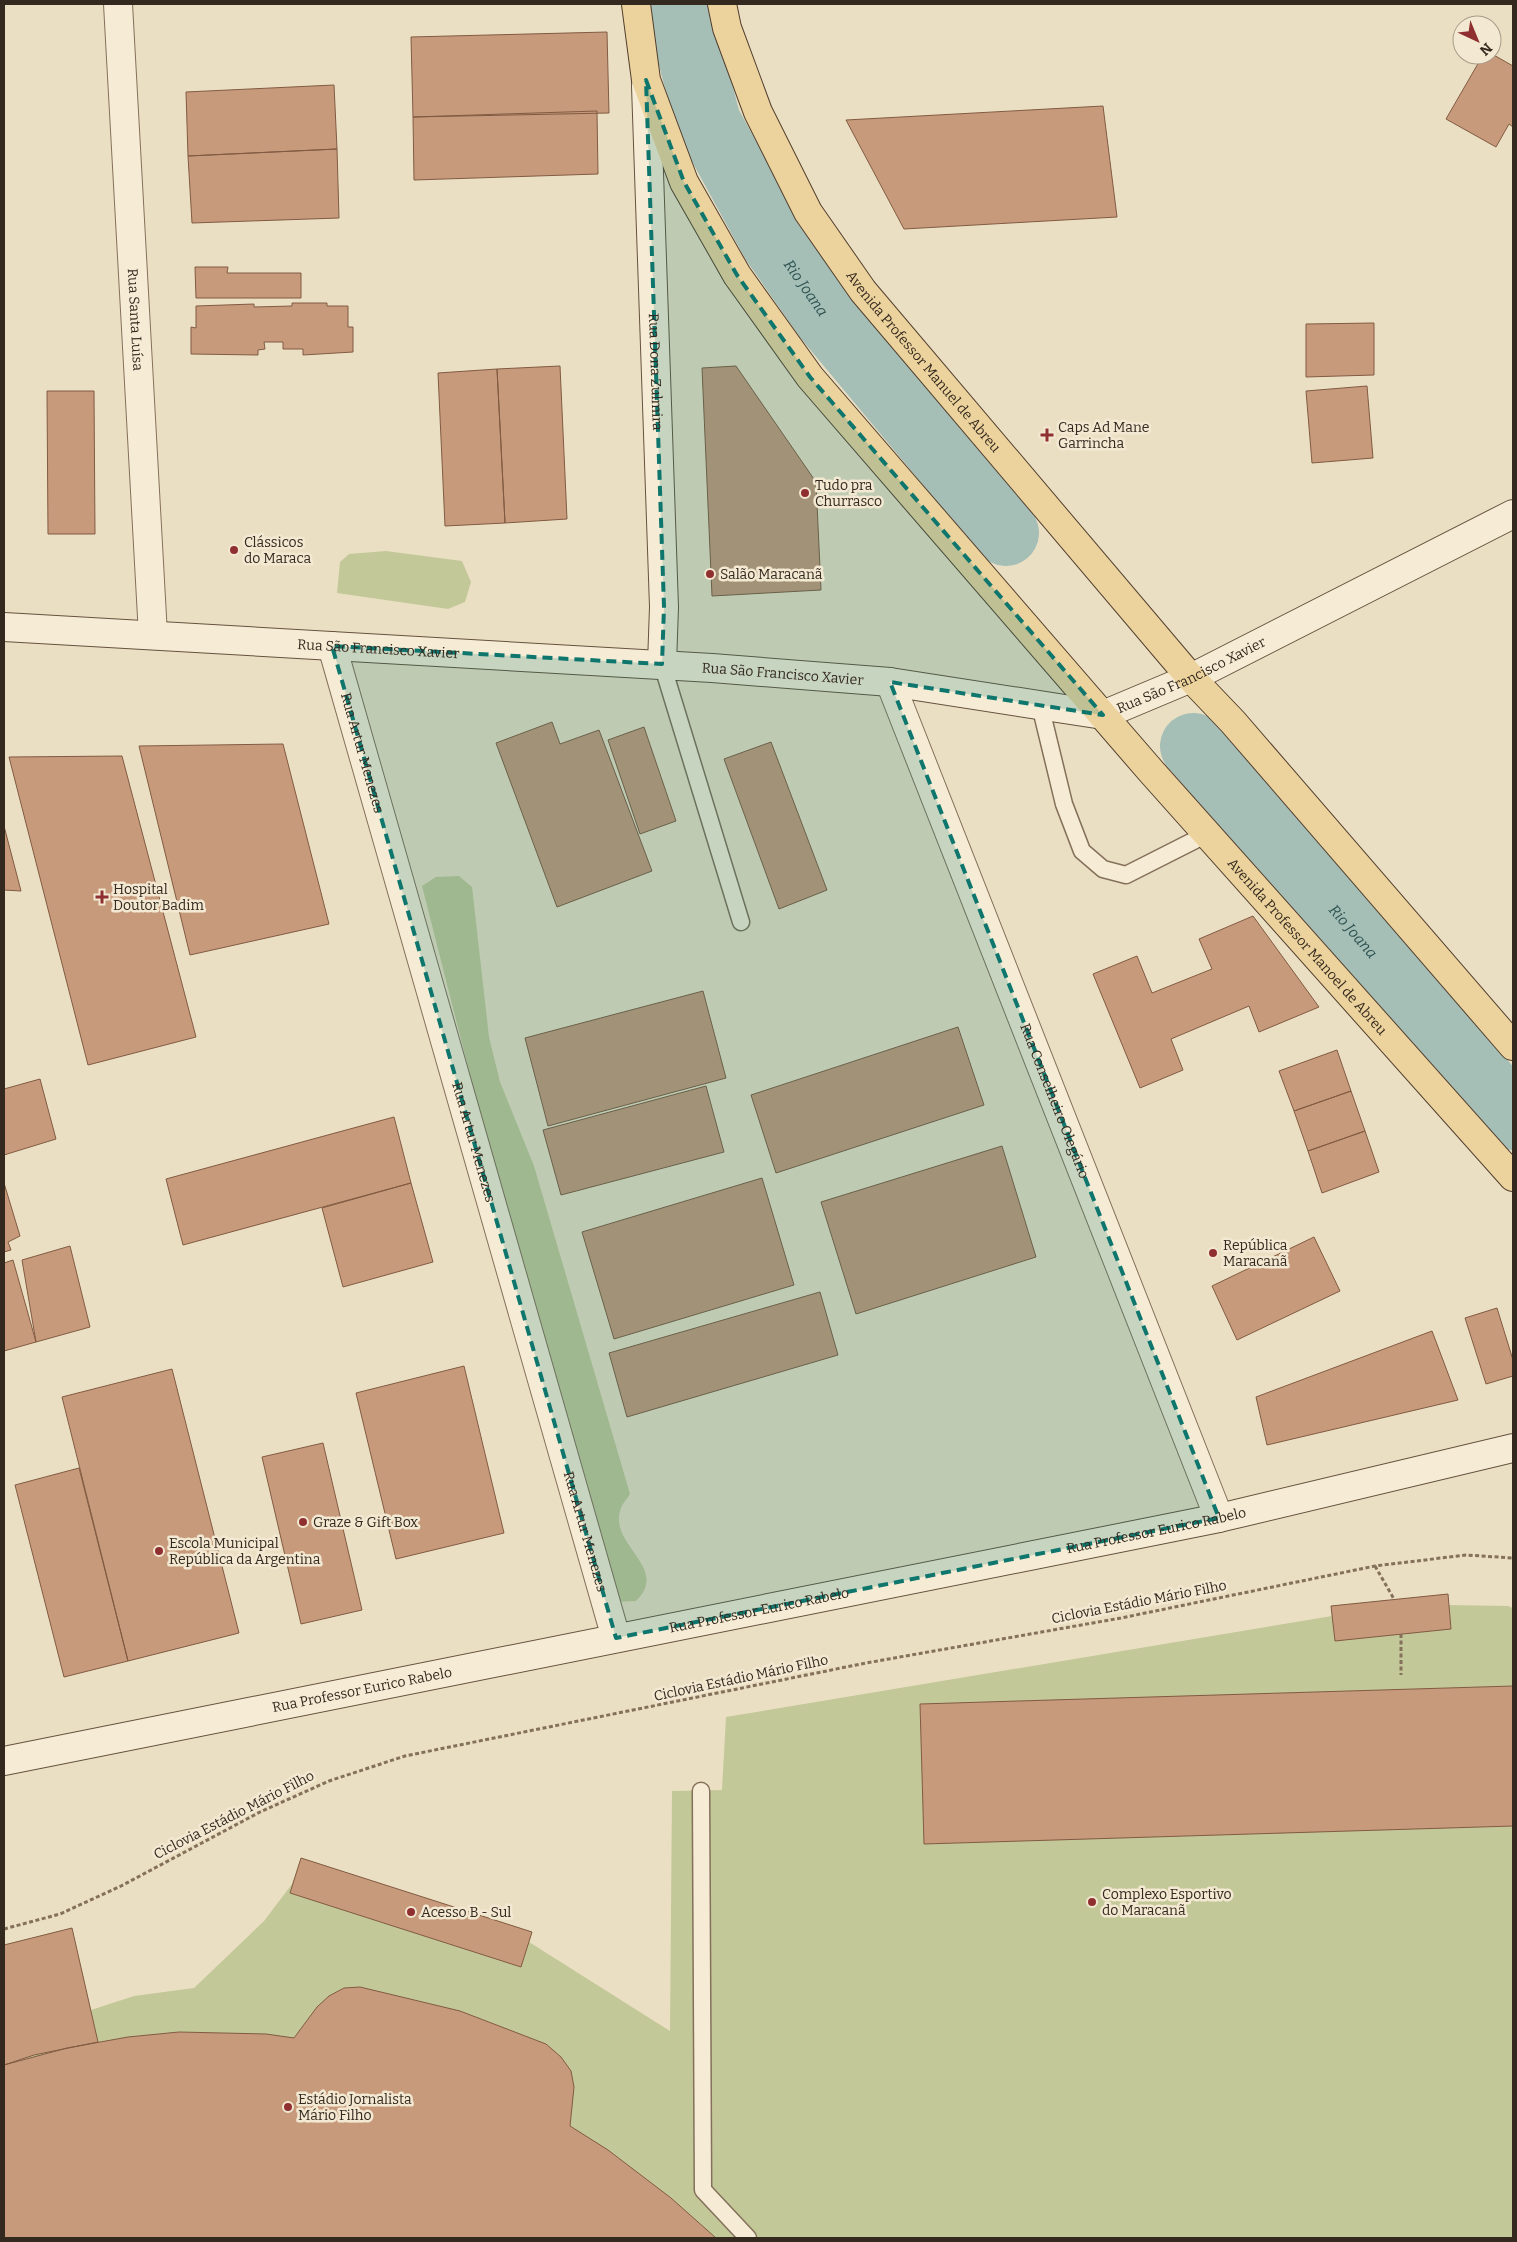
<svg xmlns="http://www.w3.org/2000/svg" width="1517" height="2242" viewBox="0 0 1517 2242" font-family="Bitter,serif">
  <rect width="100%" height="100%" fill="#ebdfc3"/>
  <path fill="#c3c898" d="M386 551 462 561 471 582 465 602 448 609 337 593 340 562 349 554Z
    M459 876 472 887 489 1037 500 1082 534 1166 630 1494C627 1499 621 1505 620 1511 610 1546 670 1568 636 1601L614 1602 602 1593 422 886 436 877Z
    M1448 1594V1605L1508 1606 1513 1608V2238H4V1945L72 1928 91 2010 134 1996 194 1988 264 1921 292 1884 301 1858 532 1932 529 1942 670 2031 672 1791 722 1790 726 1717 1332 1616 1331 1606Z"/>
  <g fill="none" stroke-linecap="round" stroke-linejoin="round">
    <g stroke="#a5beb6" stroke-width="66">
      <path id="s1" d="M677 4 708 122 773 241 826 317 1006 533"/>
      <path id="s2" d="M1193 746 1513 1117"/>
    </g>
  </g>
  <path fill="#c79a7b" stroke="#815b42" d="M607 32 609 113 413 117 411 37Z
    M1492 54 1513 66V127L1509 124 1496 147 1446 119 1483 55Z
    M334 85 337 149 188 156 186 92Z
    M1103 106 1117 217 904 229 846 120Z
    M597 111 598 174 414 180 413 117Z
    M337 149 339 218 192 223 188 156Z
    M195 267H228L227 273H301V298H196Z
    M292 303H327V306H348V327H353V352L303 355V349H283V342H264L265 349 258 350V355L191 354V327L196 328V306L254 304V307L292 306Z
    M1374 323V375L1306 377V324Z
    M560 366 567 519 505 523 497 369Z
    M736 366 816 482 821 590 712 596 702 368Z
    M497 369 505 523 445 526 438 373Z
    M1367 386 1373 458 1312 463 1306 391Z
    M47 391H94L95 534H48Z
    M552 722 560 744 599 730 652 871 557 907 496 743Z
    M644 727 676 821 640 834 608 740Z
    M771 742 827 890 779 909 724 759Z
    M283 744 329 924 190 955 139 746Z
    M122 756 196 1037 88 1065 9 757Z
    M4 826 21 891 4 890Z
    M1253 916 1319 1007 1259 1032 1249 1006 1171 1039 1183 1070 1140 1088 1093 974 1137 956 1152 993 1212 969 1199 939Z
    M703 991 726 1078 548 1126 525 1038Z
    M958 1027 984 1105 776 1173 751 1095Z
    M1337 1050 1351 1091 1294 1111 1279 1071Z
    M40 1079 56 1139 4 1155V1089Z
    M706 1086 724 1152 561 1195 543 1130Z
    M1351 1091 1365 1131 1308 1151 1294 1111Z
    M394 1117 411 1183 183 1245 166 1179Z
    M1365 1131 1379 1172 1322 1193 1308 1151Z
    M1002 1146 1036 1257 856 1314 821 1202Z
    M762 1178 794 1285 614 1339 582 1232Z
    M4 1183 20 1236 8 1242 11 1250 4 1252Z
    M411 1183 433 1262 343 1287 322 1208Z
    M1314 1237 1340 1291 1237 1340 1212 1286Z
    M70 1246 90 1327 36 1342 22 1260Z
    M13 1260 36 1342 4 1351V1263Z
    M820 1292 838 1355 627 1417 609 1353Z
    M1497 1308 1513 1360V1376L1486 1384 1465 1318Z
    M1432 1331 1458 1400 1267 1445 1256 1397Z
    M464 1366 504 1533 396 1559 356 1393Z
    M172 1369 239 1633 128 1661 62 1397Z
    M323 1443 362 1610 301 1624 262 1457Z
    M79 1468 128 1661 64 1677 15 1485Z
    M1448 1594 1451 1629 1335 1641 1331 1606Z
    M1513 1686V1826L924 1844 920 1704Z
    M301 1858 532 1932 521 1967 290 1893Z
    M72 1928 98 2042 34 2055 4 2065V1945Z
    M360 1987 460 2011 546 2044 561 2057 571 2071 574 2087 570 2126 608 2150 671 2198 716 2238H4V2065L67 2048 128 2037 179 2032 266 2034 294 2038 317 2007 329 1996 344 1988Z"/>
  <g fill="none" stroke-linecap="round" stroke-linejoin="round">
    <g stroke="#84705b" stroke-width="19">
      <path id="lane" d="M662 664 741 922
        M1040 705 1064 804 1082 851 1103 869 1126 875 1207 834
        M701 1791 703 2190 748 2238"/>
    </g>
    <g stroke="#84705b" stroke-width="30">
      <g id="street">
        <path id="s3" d="M118 4 153 635"/>
        <path id="s4" d="M332 646 616 1638"/>
        <path id="s5" d="M890 682 1219 1518"/>
      </g>
    </g>
    <g stroke="#65523e" stroke-width="30">
      <g id="secondary">
        <path id="s6" d="M646 86 664 607 662 664"/>
        <path id="s7" d="M4 627 712 668 890 682 1103 715 1191 678 1513 514"/>
        <path id="s8" d="M4 1761 1219 1518 1513 1448"/>
      </g>
    </g>
    <g stroke="#523f2f" stroke-width="30">
      <g id="primary">
        <path id="s9" d="M636 4 646 80 684 182 737 275 810 377 1150 770 1513 1177"/>
        <path id="s10" d="M722 4 727 28 758 112 808 212 863 291 1191 678 1233 722 1513 1046"/>
      </g>
    </g>
    <path stroke="#84705b" stroke-width="3" stroke-dasharray="4 2.5" stroke-linecap="butt" d="M1375 1566 1394 1599
      M1401 1634V1675
      M4 1929 60 1914 121 1886 260 1812 329 1781 405 1756 866 1663 1121 1618 1375 1566 1466 1555 1513 1558"/>
    <use href="#lane" stroke="#f6ecd5" stroke-width="16"/>
    <use href="#street" stroke="#f6ecd5" stroke-width="28"/>
    <use href="#secondary" stroke="#f6ecd5" stroke-width="28"/>
    <use href="#primary" stroke="#ecd39d" stroke-width="28"/>
  </g>
  <path fill="#0f766e" fill-opacity="0.2" stroke="#0f766e" stroke-width="4" stroke-dasharray="10 6" stroke-linejoin="round" d="M646 80 684 182 737 275 810 377 1103 715 890 682 1219 1518 616 1638 332 646 662 664 664 607Z"/>
  <g fill="#8f2f30" stroke="#f3e9d2" stroke-width="2">
    <path d="M1044.5 427.5h5v5h5v5h-5v5h-5v-5h-5v-5h5z"/>
    <circle cx="805" cy="493" r="5"/>
    <circle cx="234" cy="550" r="5"/>
    <circle cx="710" cy="574" r="5"/>
    <path d="M99.5 889.5h5v5h5v5h-5v5h-5v-5h-5v-5h5z"/>
    <circle cx="1213" cy="1253" r="5"/>
    <circle cx="303" cy="1522" r="5"/>
    <circle cx="159" cy="1551" r="5"/>
    <circle cx="1092" cy="1902" r="5"/>
    <circle cx="411" cy="1912" r="5"/>
    <circle cx="288" cy="2107" r="5"/>
  </g>
  <g text-anchor="middle" dominant-baseline="central" stroke-width="5" stroke-linejoin="round" paint-order="stroke">
    <g font-size="14" fill="#34291e" stroke="#f3e9d2">
      <text stroke="none"><textPath href="#s3" startOffset="316">Rua Santa Luísa</textPath></text>
      <text stroke="none"><textPath href="#s10" startOffset="415">Avenida Professor Manuel de Abreu</textPath></text>
      <text stroke="none"><textPath href="#s6" startOffset="286">Rua Dona Zulmira</textPath></text>
      <text stroke="none"><textPath href="#s7" startOffset="375">Rua São Francisco Xavier</textPath></text>
      <text stroke="none"><textPath href="#s7" startOffset="780">Rua São Francisco Xavier</textPath></text>
      <text stroke="none"><textPath href="#s7" startOffset="1200">Rua São Francisco Xavier</textPath></text>
      <text stroke="none"><textPath href="#s4" startOffset="111">Rua Artur Menezes</textPath></text>
      <text stroke="none"><textPath href="#s9" startOffset="1174">Avenida Professor Manoel de Abreu</textPath></text>
      <text stroke="none"><textPath href="#s5" startOffset="450">Rua Conselheiro Olegário</textPath></text>
      <text stroke="none"><textPath href="#s4" startOffset="516">Rua Artur Menezes</textPath></text>
      <text stroke="none"><textPath href="#s8" startOffset="1175">Rua Professor Eurico Rabelo</textPath></text>
      <text stroke="none"><textPath href="#s4" startOffset="921">Rua Artur Menezes</textPath></text>
      <text transform="translate(1139 1602) rotate(-11)">Ciclovia Estádio Mário Filho</text>
      <text stroke="none"><textPath href="#s8" startOffset="770">Rua Professor Eurico Rabelo</textPath></text>
      <text transform="translate(741 1678) rotate(-12)">Ciclovia Estádio Mário Filho</text>
      <text stroke="none"><textPath href="#s8" startOffset="365">Rua Professor Eurico Rabelo</textPath></text>
      <text transform="translate(234 1815) rotate(-27)">Ciclovia Estádio Mário Filho</text>
    </g>
    <g font-size="14" fill="#34291e" stroke="#f3e9d2" text-anchor="start">
      <text x="1058" y="427">Caps Ad Mane<tspan x="1058" dy="16">Garrincha</tspan></text>
      <text x="815" y="485">Tudo pra<tspan x="815" dy="16">Churrasco</tspan></text>
      <text x="244" y="542">Clássicos<tspan x="244" dy="16">do Maraca</tspan></text>
      <text x="720" y="574">Salão Maracanã</text>
      <text x="113" y="889">Hospital<tspan x="113" dy="16">Doutor Badim</tspan></text>
      <text x="1223" y="1245">República<tspan x="1223" dy="16">Maracanã</tspan></text>
      <text x="313" y="1522">Graze &amp; Gift Box</text>
      <text x="169" y="1543">Escola Municipal<tspan x="169" dy="16">República da Argentina</tspan></text>
      <text x="1102" y="1894">Complexo Esportivo<tspan x="1102" dy="16">do Maracanã</tspan></text>
      <text x="421" y="1912">Acesso B - Sul</text>
      <text x="298" y="2099">Estádio Jornalista<tspan x="298" dy="16">Mário Filho</tspan></text>
    </g>
    <g font-size="15" font-style="italic" fill="#2e5351" stroke="#f3e9d2">
      <text stroke="none"><textPath href="#s1" startOffset="315">Rio Joana</textPath></text>
      <text stroke="none"><textPath href="#s2" startOffset="245">Rio Joana</textPath></text>
    </g>
  </g>
  <rect width="1517" height="2242" fill="none" stroke="#34291e" stroke-width="10"/>
  <g transform="translate(1477 40) rotate(136)"><circle r="24" fill="#f3e9d2" stroke="#a79c8a"/>
  <path d="M0-4L9 19L0 12L-9 19Z" fill="#8f2f30"/>
  <text y="-8" font-size="14" font-weight="bold" text-anchor="middle" fill="#34291e">N</text>
  </g>
</svg>
